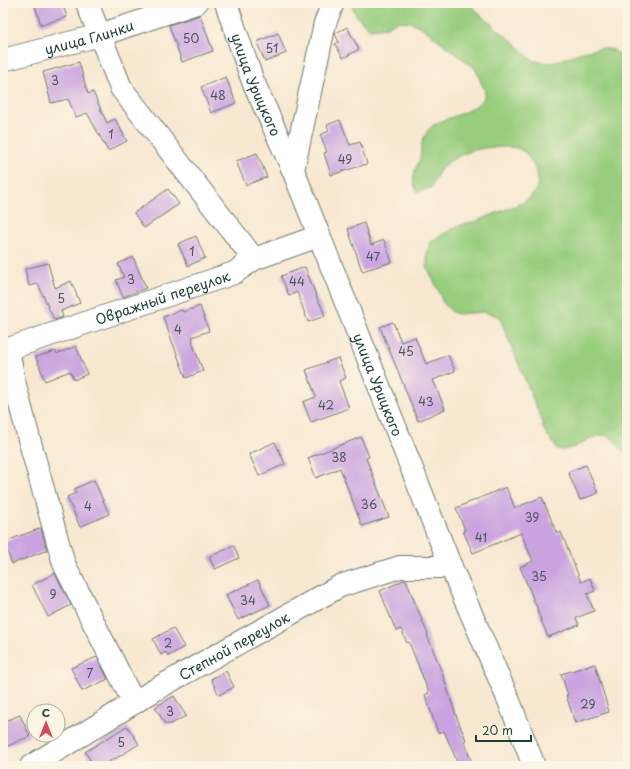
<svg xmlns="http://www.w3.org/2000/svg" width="630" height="769" viewBox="0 0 630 769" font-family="'Playpen Sans',sans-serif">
  <rect width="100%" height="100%" fill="#fcf5e5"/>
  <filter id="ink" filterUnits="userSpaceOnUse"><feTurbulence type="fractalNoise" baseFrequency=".025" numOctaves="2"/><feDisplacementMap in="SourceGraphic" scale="8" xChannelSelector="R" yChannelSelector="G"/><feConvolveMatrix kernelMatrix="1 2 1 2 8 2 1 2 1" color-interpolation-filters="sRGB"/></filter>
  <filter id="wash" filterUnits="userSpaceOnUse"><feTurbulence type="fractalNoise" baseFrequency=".012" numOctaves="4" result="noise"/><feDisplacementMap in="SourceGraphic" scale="16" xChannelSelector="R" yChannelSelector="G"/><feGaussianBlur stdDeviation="0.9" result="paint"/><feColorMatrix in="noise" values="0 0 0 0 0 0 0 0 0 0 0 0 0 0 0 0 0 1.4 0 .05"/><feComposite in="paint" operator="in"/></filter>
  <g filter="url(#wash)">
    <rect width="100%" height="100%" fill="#f8e8d1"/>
    <path fill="#98cd7e" stroke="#5c8559" d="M352 3H470L480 15 516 44 524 53 534 61 553 63 579 53 601 48 614 50 618 54 623 58 627 68V456L613 439 607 436 601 435 589 439 575 447 563 450 557 449 543 428 542 421 499 316 483 312 458 314 452 312 447 307 442 301 440 294 427 267V253L430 242 452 229 462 225 477 221 524 202C539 192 542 179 532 163 530 159 527 154 523 151 516 146 507 147 499 147 482 147 465 151 450 161 447 164 444 166 441 169 437 175 434 182 431 188L418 192C410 181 414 173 419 161 421 155 421 150 422 143 423 138 427 131 431 127 443 117 486 111 485 91 485 89 482 85 481 83 478 74 477 68 468 63L423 28 410 22 397 21 387 27 370 29C362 22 352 13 352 3Z"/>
    <g id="blocks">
      <path fill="#caa4e0" d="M34 3H62L67 17 41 25Z
        M200 15 213 51 182 62 169 25Z
        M347 27 359 49 343 58 335 44 339 42 335 34 336 33Z
        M278 33 286 53 265 62 257 42Z
        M79 62 88 94 93 92 107 123 115 119 127 141 108 151 87 113 76 117 68 99 51 103 43 72Z
        M226 77 236 103 211 113 201 87Z
        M340 120 350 145 360 142 367 164 331 175 324 153 327 152 320 135 329 131 327 125Z
        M257 153 267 177 246 185 236 161Z
        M168 189 179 204 144 228 134 213Z
        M364 223 371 245 384 240 392 262 362 271 348 229Z
        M196 236 205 258 188 266 178 244Z
        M133 257 146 288 123 297 116 280 124 277 118 264Z
        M48 263 55 288 71 281 80 303 61 311 63 317 54 320 38 284 29 286 25 269Z
        M305 267 319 303H320L325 316 308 322 297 292 289 296 281 276Z
        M200 306 209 331 192 337 193 341 192 342 203 371 186 378 163 317 182 310 183 312Z
        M393 322 401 342 415 337 426 364 448 355 455 371 433 380 445 409 418 421 380 327Z
        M76 346 87 374 74 380 70 371 45 381 36 357 56 351 57 354Z
        M338 358 346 378 339 381 349 408 311 422 303 402 316 397 306 370Z
        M361 437 369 457 366 458 389 517 362 526 340 468 316 478 308 458Z
        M275 442 285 464 259 476 249 454Z
        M586 465 598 493 580 500 568 472Z
        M94 480 109 514 80 527 67 497 76 493 74 489Z
        M506 487 515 508 542 497 557 534 561 532 581 582 590 578 595 591 587 594 594 611 576 618 579 625 548 637 537 610H538L520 567 533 561 521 533 473 553 463 531 465 530 456 508Z
        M41 528 47 550 12 564 4 542Z
        M234 546 239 558 215 569 209 557Z
        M55 573 71 605 48 617 32 585Z
        M258 580 270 605 238 620 226 595Z
        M404 580H406L428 635H427L441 670 457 718 466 740 464 741 473 766H459L444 731 438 733 425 695 429 693 409 642 407 643 401 629 396 631 380 591Z
        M173 628 184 647 168 656 166 652 161 655 153 639Z
        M97 657 108 679 82 691 71 668Z
        M595 664 609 712 575 723 566 695H568L561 674Z
        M226 671 234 687 219 695 211 679Z
        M174 696 186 716 171 724H165L155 707Z
        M20 715 30 736 3 748V722Z
        M127 726 139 744 115 759V758L102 766H94L85 752Z"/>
    </g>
  </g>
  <g filter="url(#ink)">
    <use href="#blocks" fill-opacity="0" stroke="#6b796b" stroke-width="1"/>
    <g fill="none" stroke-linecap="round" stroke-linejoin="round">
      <g stroke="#6b796b" stroke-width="24">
        <g id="minor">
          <path d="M87 3 121 88 254 259"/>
          <path id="s1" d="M226 3 252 79 293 170 451 567 509 701 534 766"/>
          <path id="s2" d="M3 60 100 35 196 3"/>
          <path d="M293 170 325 23 333 3"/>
          <path d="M8 349 14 381 29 439 64 564 134 703"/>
          <path id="s3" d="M3 350 8 349 234 273 254 259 319 236"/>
          <path id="s4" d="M31 766 158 688 340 586 400 567H451"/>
        </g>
      </g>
      <use href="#minor" stroke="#fff" stroke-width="22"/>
    </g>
  </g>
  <g text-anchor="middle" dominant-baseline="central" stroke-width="4" stroke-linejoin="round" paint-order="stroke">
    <g font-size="12" fill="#4a575f">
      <text x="191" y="38">50</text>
      <text x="272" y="48">51</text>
      <text x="55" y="80">3</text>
      <text x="218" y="95">48</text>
      <text x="111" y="134">1</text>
      <text x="345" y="159">49</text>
      <text x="192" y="251">1</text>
      <text x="373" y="256">47</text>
      <text x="131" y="279">3</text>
      <text x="297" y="281">44</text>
      <text x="61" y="298">5</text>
      <text x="178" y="329">4</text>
      <text x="406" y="351">45</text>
      <text x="426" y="401">43</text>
      <text x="326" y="405">42</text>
      <text x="339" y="457">38</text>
      <text x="369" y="504">36</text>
      <text x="88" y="506">4</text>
      <text x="532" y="517">39</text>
      <text x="481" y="537">41</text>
      <text x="539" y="576">35</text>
      <text x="53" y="594">9</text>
      <text x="248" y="600">34</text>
      <text x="168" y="643">2</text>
      <text x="90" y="673">7</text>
      <text x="588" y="704">29</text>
      <text x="170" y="711">3</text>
      <text x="121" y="742">5</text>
    </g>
    <g font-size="14" fill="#1f3d34" stroke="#fcf5e5">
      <text stroke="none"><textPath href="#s2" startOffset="89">улица Глинки</textPath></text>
      <text stroke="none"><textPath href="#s1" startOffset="87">улица Урицкого</textPath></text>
      <text stroke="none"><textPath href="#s3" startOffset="168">Овражный переулок</textPath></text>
      <text stroke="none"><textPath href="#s1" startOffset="411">улица Урицкого</textPath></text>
      <text stroke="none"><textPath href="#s4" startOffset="236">Степной переулок</textPath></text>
    </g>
  </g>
  <rect width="630" height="769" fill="none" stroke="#fcf5e5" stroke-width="16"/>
  <g transform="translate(46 723)"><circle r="19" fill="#fcf5e5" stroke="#a4ab9e"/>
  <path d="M0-3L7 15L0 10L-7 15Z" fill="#d1495b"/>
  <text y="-6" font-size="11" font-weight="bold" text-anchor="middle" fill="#1f3d34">С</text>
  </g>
  <path d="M476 735v6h55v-6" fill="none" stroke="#1f3d34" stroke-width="2"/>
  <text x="482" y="735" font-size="12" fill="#1f3d34" stroke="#fcf5e5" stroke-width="3" paint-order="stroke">20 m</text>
</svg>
